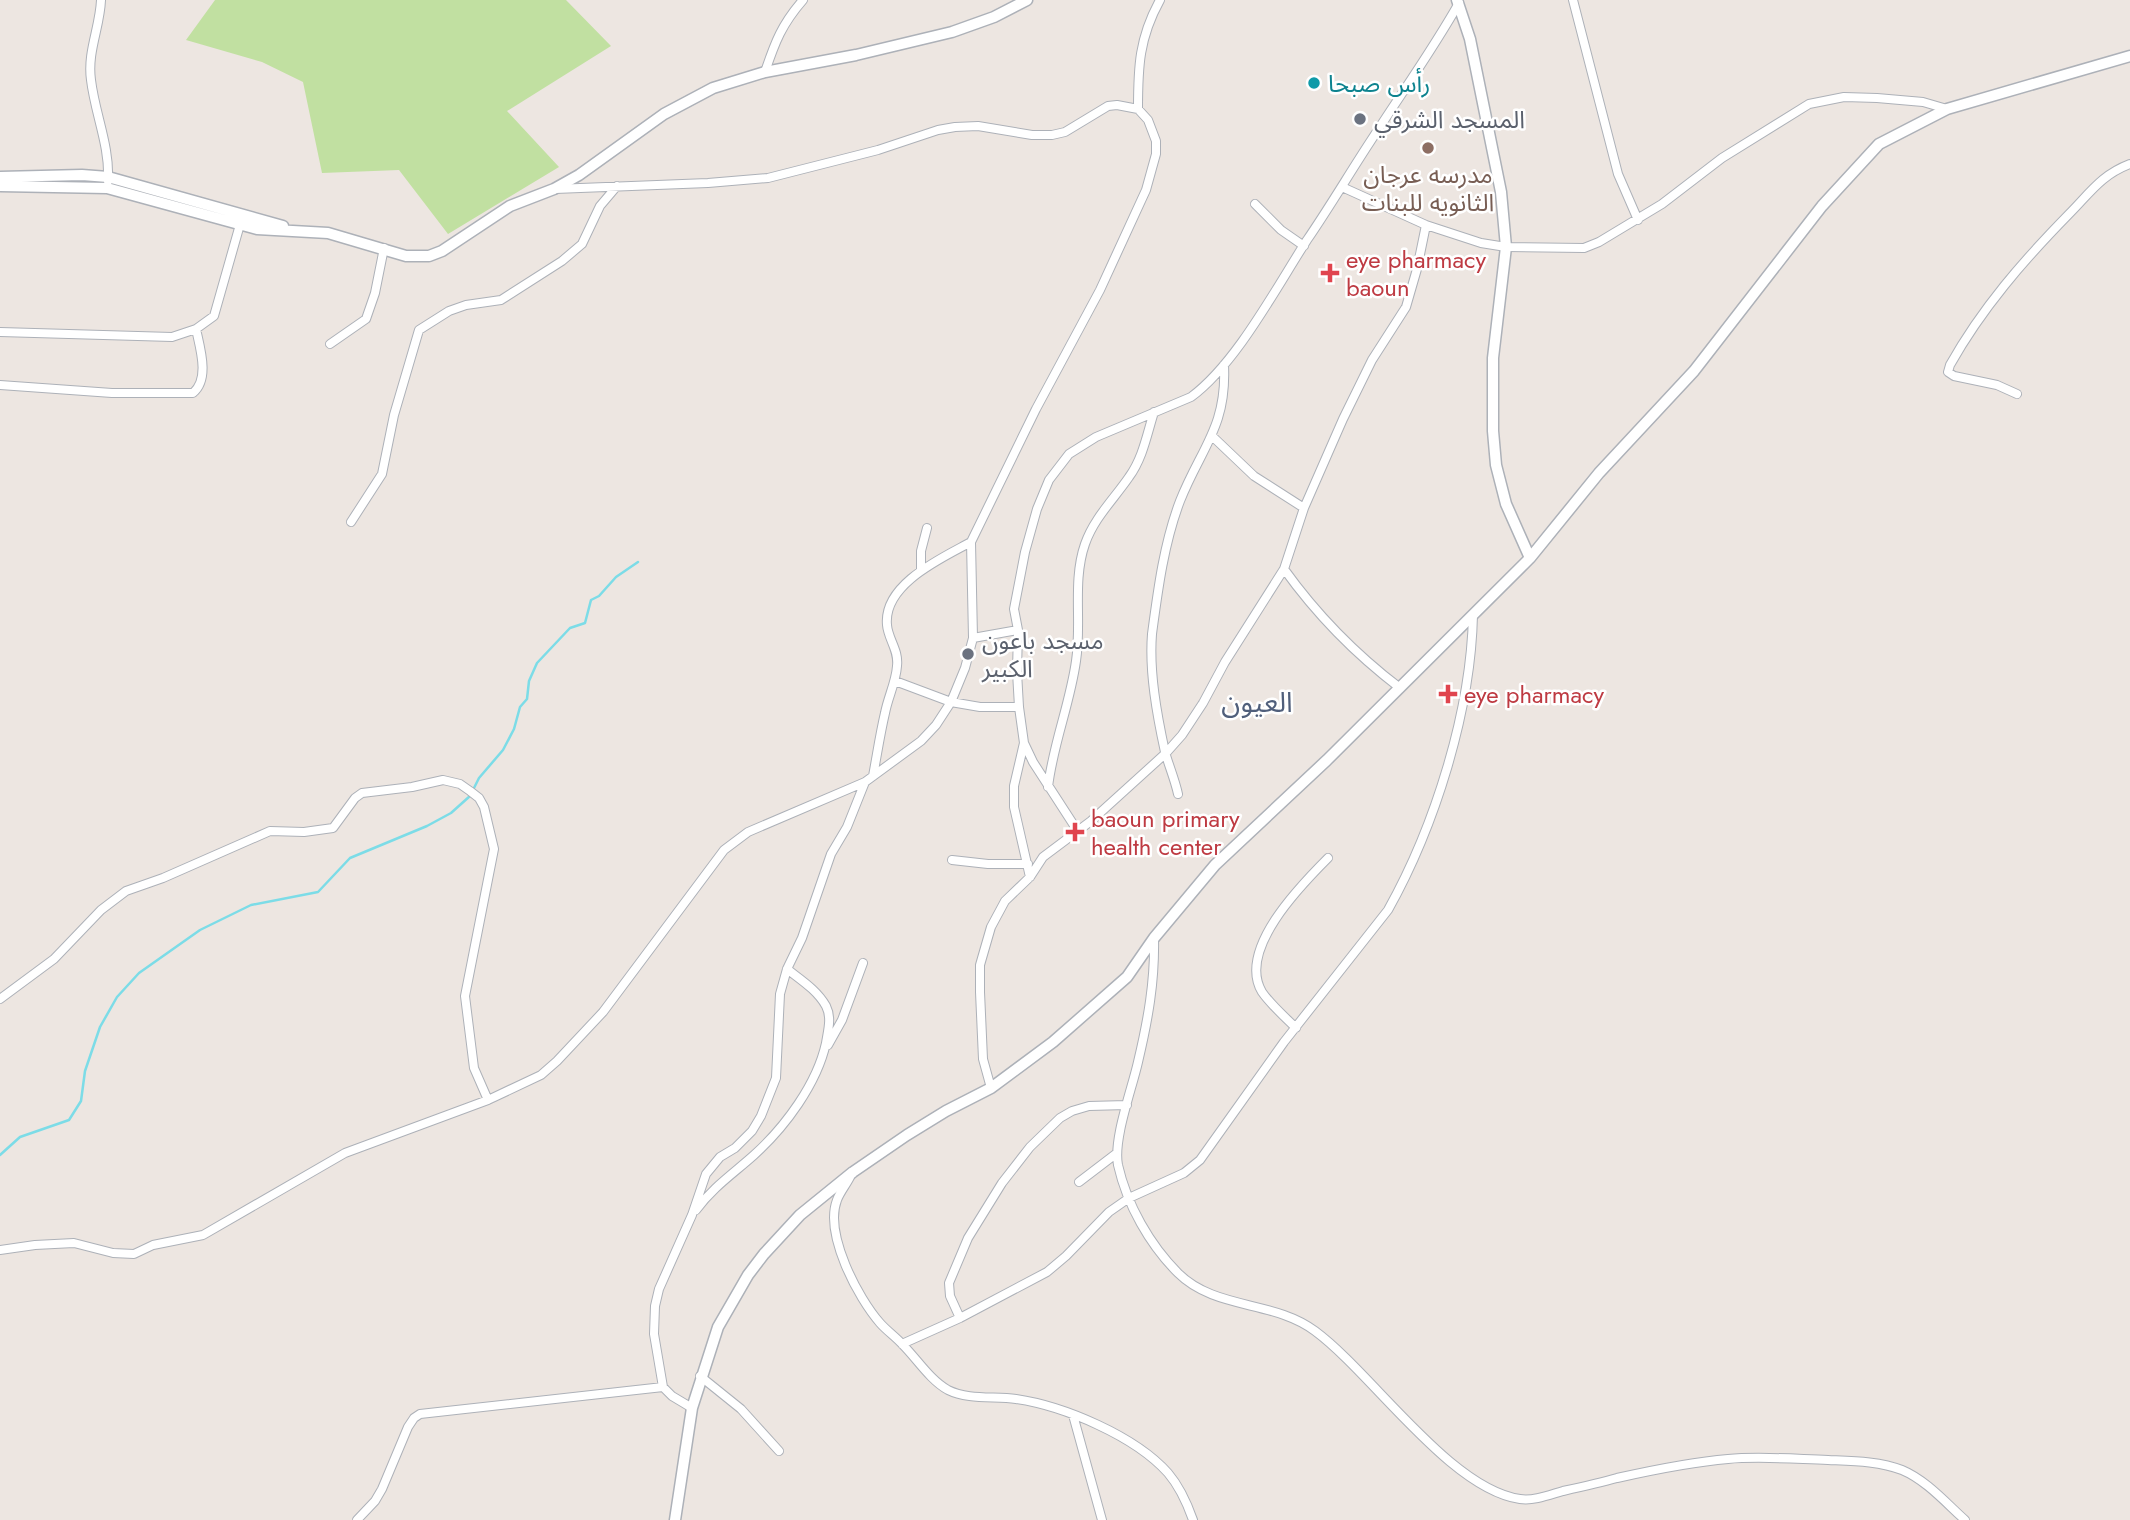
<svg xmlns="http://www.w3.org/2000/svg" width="2130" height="1520" viewBox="0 0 2130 1520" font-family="Jost,'Noto Sans Arabic',sans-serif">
  <rect width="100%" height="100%" fill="#ede6e1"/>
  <path fill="#c1e0a1" d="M215 0H566L611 46 507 111 559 167 448 234 399 170 322 173 303 82 262 62 186 40Z"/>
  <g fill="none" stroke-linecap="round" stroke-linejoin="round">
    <path stroke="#7cdce7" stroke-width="2.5" d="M0 1155 20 1137 69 1120 81 1101 85 1071 100 1027 117 997 139 973 200 930 251 905 318 892 350 858 427 826 451 813 470 796 479 778 503 750 514 729 520 707 527 699 529 681 537 663 570 628 585 623 591 600 599 596 616 577 638 562"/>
    <g stroke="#adb1b8" stroke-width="10">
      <path id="street" d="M101 0C100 27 87 52 91 80 95 114 110 146 108 181
        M1573 0 1618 174 1638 220
        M765 72C775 42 782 24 803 0
        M1138 109C1138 67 1139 38 1160 0
        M1342 187 1426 225 1481 243 1506 247 1584 248 1599 242 1662 204 1722 158 1809 104 1844 97 1877 98 1923 102 1947 109
        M555 189 708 183 768 178 878 150 938 130 955 127 978 126 1032 135H1052L1065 132 1108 106 1117 105 1138 109 1148 120 1156 141V154L1146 190 1100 290 1036 409 971 542 973 638 1018 630
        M1255 204 1281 230 1304 246
        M0 332 172 337 196 329 214 316 241 221
        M330 344 366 319 375 293 384 248
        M0 385 112 393H193C210 379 200 348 196 329
        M2017 394 1997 385 1954 376 1948 372 1950 365C1982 308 2023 261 2069 214 2090 193 2101 175 2130 164
        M1212 436 1254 476 1304 508
        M351 522 382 474 394 415 419 330 449 311 466 305 501 300 562 261 582 244 600 206 617 186
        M1284 569C1317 615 1354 653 1400 688
        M921 570V551L927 528
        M895 681 951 702 980 707H1019
        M1024 743 1033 762 1077 830
        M873 776C877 755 880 734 885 713 888 697 896 682 897 666 899 650 888 639 887 625 883 584 942 558 971 542
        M1048 787C1053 744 1070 704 1076 661 1082 623 1072 581 1085 544 1094 518 1114 499 1129 477 1143 458 1147 434 1154 412
        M1178 794C1175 780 1169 766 1165 752 1157 715 1149 672 1152 634 1158 589 1164 543 1180 501 1201 448 1227 427 1224 365
        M952 860 988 864H1028
        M1030 877 1014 807V786L1024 743 1019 707 1017 672 1018 630 1014 609 1025 552 1037 509 1049 480 1069 454 1096 437 1191 397C1236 364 1276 288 1307 240 1329 208 1349 174 1370 142 1400 95 1432 51 1459 3
        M1154 938C1155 981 1148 1020 1138 1062 1132 1089 1113 1139 1118 1165 1127 1205 1150 1245 1178 1273 1215 1310 1274 1300 1315 1331 1372 1373 1450 1489 1520 1499 1534 1501 1549 1495 1563 1491 1581 1487 1599 1483 1617 1478 1653 1470 1691 1462 1728 1459 1760 1456 1795 1459 1828 1460 1852 1461 1879 1461 1902 1470 1926 1480 1946 1503 1965 1520
        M0 999 54 959 101 910 126 891 163 878 270 831 304 832 333 828 355 798 362 793 412 787 443 780 460 784 470 791 479 798 484 807 494 849 465 996 474 1068 488 1100
        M1296 1028C1284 1016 1271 1005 1262 992 1237 950 1300 886 1328 858
        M828 1045 842 1020 863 963
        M991 1088 983 1059 980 992V965L991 927 1005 901 1030 877 1043 857 1091 821 1166 753 1182 735 1203 703 1225 662 1284 569 1304 508 1343 419 1372 360 1406 307 1417 269 1426 225
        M850 1177C846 1185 840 1192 837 1200 824 1234 858 1298 880 1323 887 1331 896 1337 903 1345 917 1359 930 1380 948 1390 968 1400 994 1396 1016 1399 1064 1406 1135 1436 1168 1473 1180 1487 1187 1503 1193 1520
        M1079 1182 1117 1153
        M696 1210C713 1187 734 1173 754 1155 785 1127 817 1084 826 1043 828 1030 832 1018 826 1006 817 990 801 980 787 969
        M0 1250 35 1245 74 1243 113 1253 134 1254 153 1245 203 1235 345 1153 488 1100 541 1075 557 1061 603 1012 724 850 748 832 865 782 921 741 936 725 951 702 965 668 973 638
        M960 1318 950 1296 949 1283 968 1238 1002 1183 1030 1147 1060 1118 1072 1111 1089 1106 1127 1105
        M902 1344 960 1318 1047 1272 1066 1256 1109 1212 1129 1198 1184 1173 1200 1160 1284 1042 1388 910C1435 826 1471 711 1473 615
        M700 1376 741 1409 779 1451
        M692 1408 672 1396 663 1387 654 1334 655 1306 659 1289 692 1215 706 1174 720 1157 735 1148 752 1131 761 1116 776 1078 780 994 787 969 802 938 831 854 847 827 865 782
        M1073 1415 1102 1520
        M357 1520 375 1501 382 1489 408 1427 414 1418 420 1414 663 1387"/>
    </g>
    <g stroke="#adb1b8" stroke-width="13">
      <path id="secondary" d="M1457 0 1470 39 1501 192 1506 247 1493 358V431L1496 465 1506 504 1530 558
        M0 177 82 175 108 177 283 226
        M0 186 107 188 257 229 328 233 406 256H429L442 251 510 206 554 189 579 175 664 114 713 88 765 72 856 55 952 32 994 17 1027 0
        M675 1520 692 1408 718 1327 748 1275 764 1254 800 1215 853 1172 907 1135 946 1111 991 1088 1053 1042 1127 977 1154 938 1215 865 1327 760 1530 558 1599 473 1694 371 1822 206 1879 144 1947 109 2130 56"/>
    </g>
    <use href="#street" stroke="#fff" stroke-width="8"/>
    <use href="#secondary" stroke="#fff" stroke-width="10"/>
  </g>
  <circle fill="#0f9aa8" stroke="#fff" stroke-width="2.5" cx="1314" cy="83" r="7"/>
  <g fill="#6b7280" stroke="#fff" stroke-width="2.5">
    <circle cx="1360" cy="119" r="7"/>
    <circle cx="968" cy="654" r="7"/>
  </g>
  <circle fill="#8d6e63" stroke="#fff" stroke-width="2.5" cx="1428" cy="148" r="7"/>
  <g fill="#e0444e" stroke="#fff" stroke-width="2.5">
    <path d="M1326.5 262.5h7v7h7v7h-7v7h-7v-7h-7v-7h7z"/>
    <path d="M1444.5 683.5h7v7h7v7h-7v7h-7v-7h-7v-7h7z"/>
    <path d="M1071.5 821.5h7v7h7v7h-7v7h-7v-7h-7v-7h7z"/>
  </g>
  <g text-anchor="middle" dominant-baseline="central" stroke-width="5" stroke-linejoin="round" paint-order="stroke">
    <g font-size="24" fill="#0d838f" stroke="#fff" text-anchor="start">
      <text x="1328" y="83">رأس صبحا</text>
    </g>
    <g font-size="24" fill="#5b616d" stroke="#fff" text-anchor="start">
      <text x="1374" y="119">المسجد الشرقي</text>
      <text x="982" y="640">مسجد باعون<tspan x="982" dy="28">الكبير</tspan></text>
    </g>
    <g font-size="24" fill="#785e54" stroke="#fff">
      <text x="1428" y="174">مدرسه عرجان<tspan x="1428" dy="28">الثانويه للبنات</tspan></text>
    </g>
    <g font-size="24" fill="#be3a42" stroke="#fff" text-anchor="start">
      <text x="1346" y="259">eye pharmacy<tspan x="1346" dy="28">baoun</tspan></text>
      <text x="1464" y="694">eye pharmacy</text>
      <text x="1091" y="818">baoun primary<tspan x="1091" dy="28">health center</tspan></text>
    </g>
    <g font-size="28" fill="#505f7b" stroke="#fff">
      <text x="1257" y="702">العيون</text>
    </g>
  </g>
</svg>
